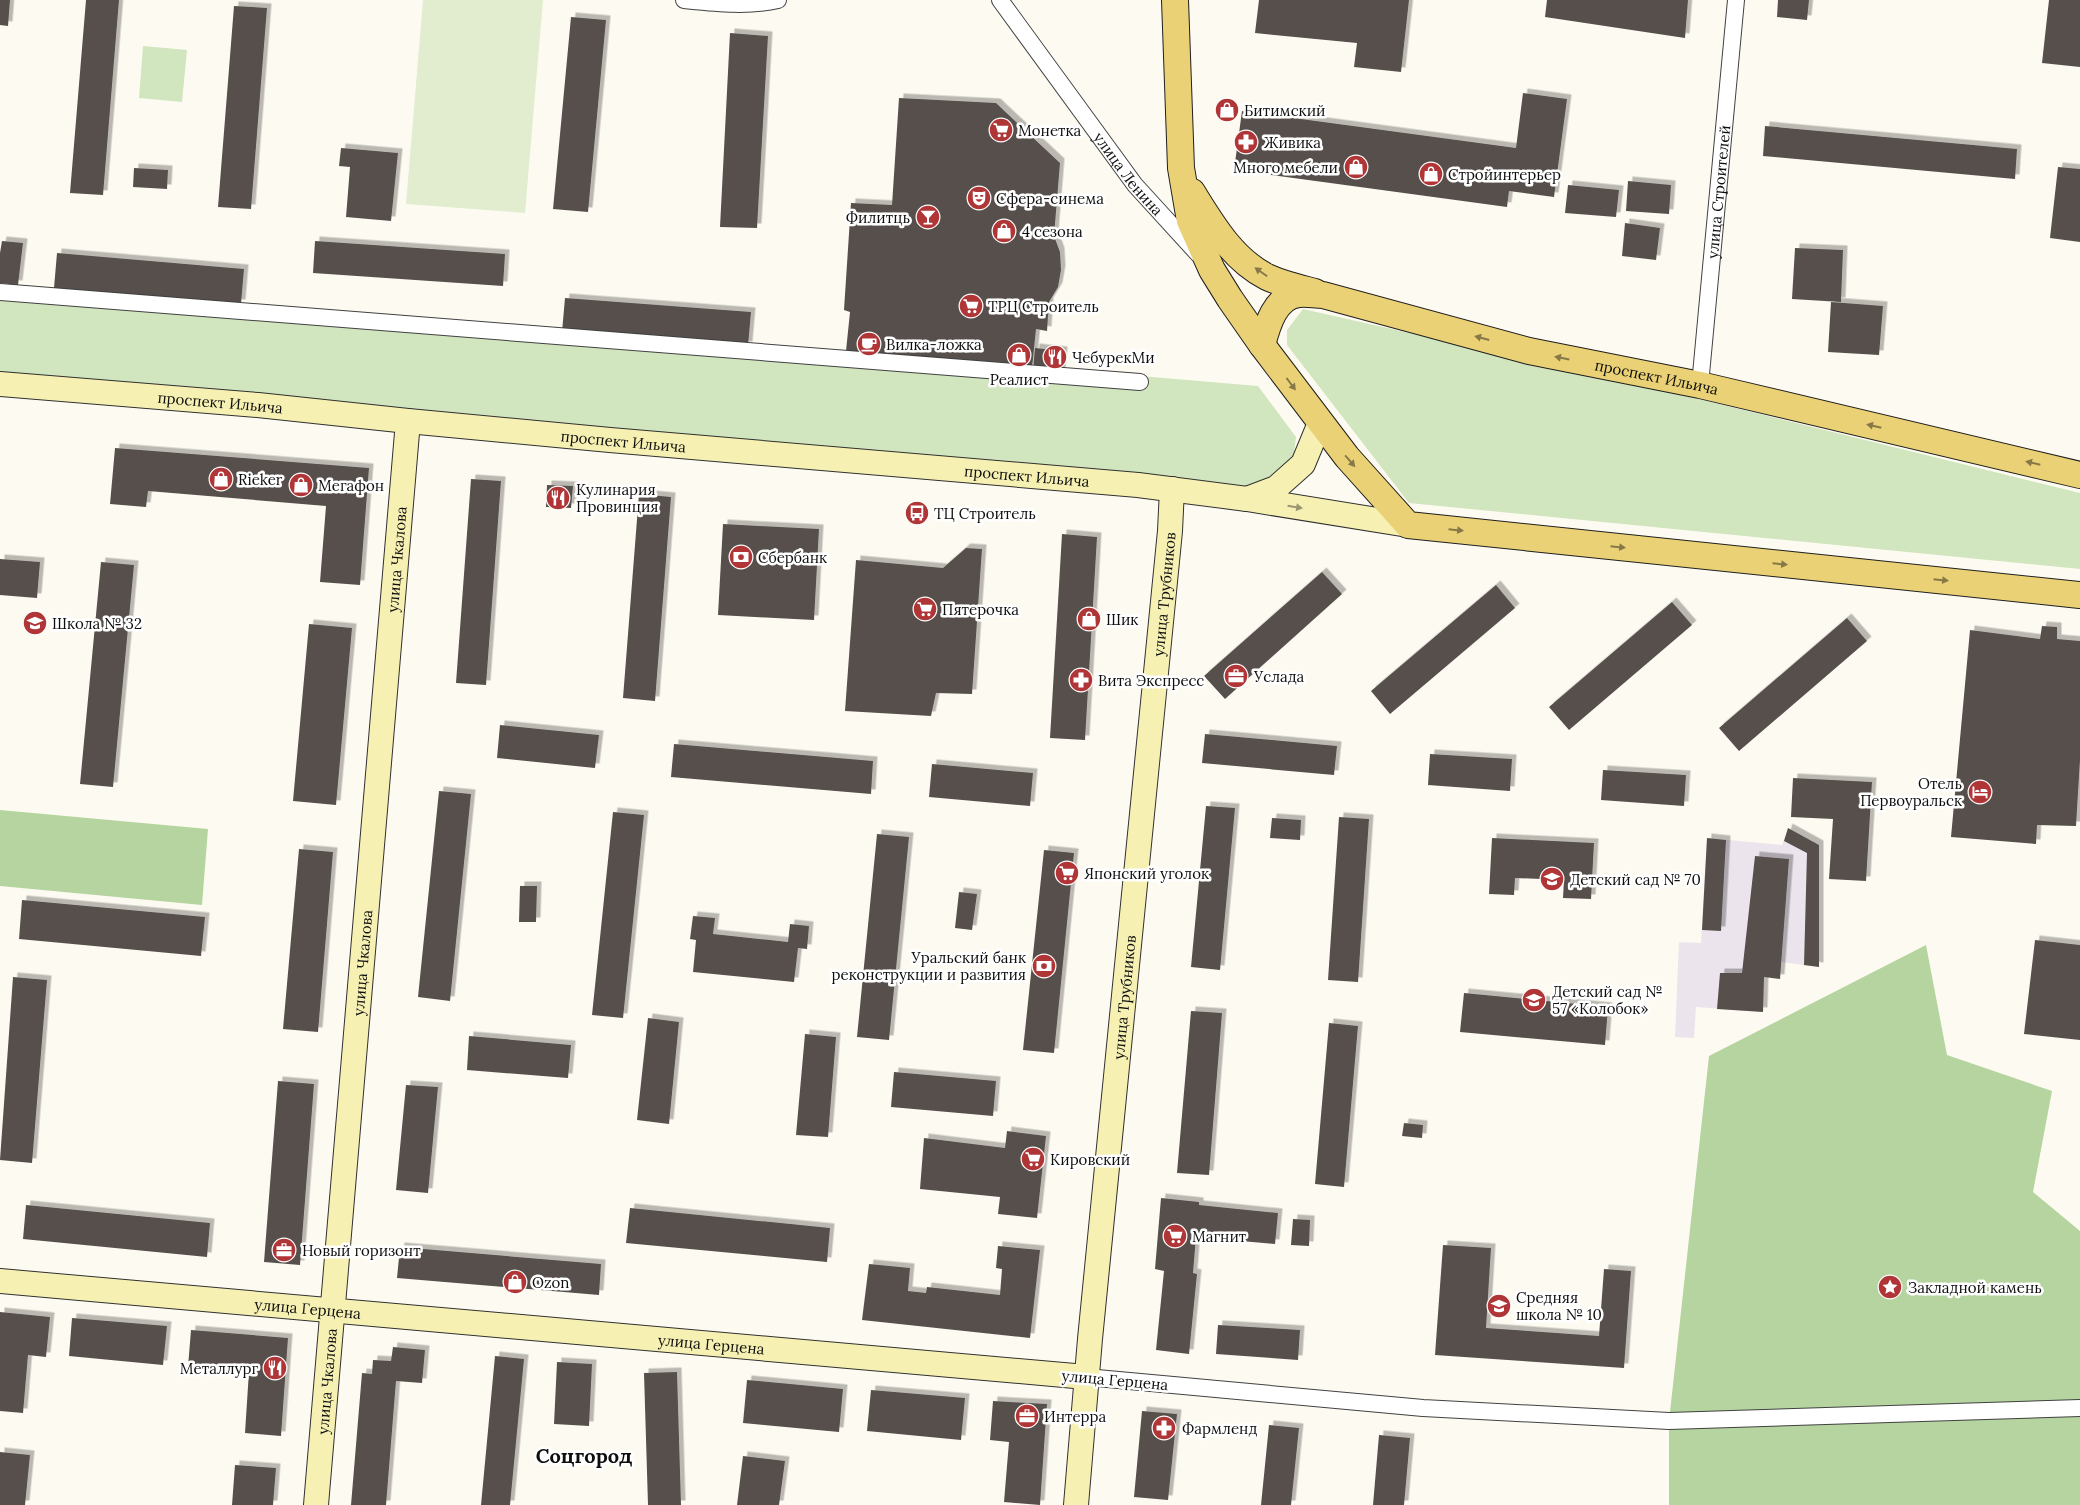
<svg xmlns="http://www.w3.org/2000/svg" width="2080" height="1505" viewBox="0 0 2080 1505" font-family="Lora,serif">
  <defs>
    <filter id="shadow"><feDropShadow dx="4.5" dy="-4.5" stdDeviation="0" flood-color="#0004"/></filter>
  </defs>
  <rect width="100%" height="100%" fill="#fdfbf1"/>
  <path fill="#ebe4ec" d="M1788 828 1819 845V967L1781 962 1780 979 1764 977 1763 1012 1696 1007 1694 1038 1675 1037 1679 942 1701 943 1707 838 1782 845Z"/>
  <path fill="#d1e5be" d="M143 46 187 50 182 102 139 98Z
    M0 286 760 351H846L1258 386 1296 437 1293 461 1281 471 1246 487 0 376Z
    M1303 309 1675 393 2080 493V569L1409 503 1287 345V330Z"/>
  <path fill="#b5d49f" d="M0 810 208 829 202 905 0 886Z
    M1926 945 1947 1055 2052 1091 2033 1192 2080 1231V1505H1669V1421L1709 1056Z"/>
  <path fill="#e2edcf" d="M423 0H543L525 213 406 204Z"/>
  <path fill="#56504c" filter="url(#shadow)" d="M0 0H10L8 26 0 25Z
    M86 0H119L103 195 70 193Z
    M1259 0H1409L1401 72 1354 67 1357 43 1255 33Z
    M1547 0H1688L1685 38 1545 17Z
    M1778 0H1809L1807 20 1777 17Z
    M2049 0H2080V67L2042 63Z
    M234 6 267 8 251 209 218 207Z
    M571 17 606 20 588 212 553 209Z
    M730 33 768 36 757 228 720 227Z
    M1523 93 1567 99 1554 197 1509 191 1507 207 1234 170 1242 111 1516 148Z
    M899 98 996 103 1060 163 1054 236 1060 252 1061 270 1058 287 1049 302 1047 331 1036 329 1032 368 846 351 850 312 844 310 851 203 892 205Z
    M1765 126 2017 149 2015 179 1763 156Z
    M341 148 398 153 391 221 346 217 350 167 339 166Z
    M2058 167 2080 169V242L2050 238Z
    M134 168 168 170 167 189 133 187Z
    M1628 181 1671 185 1669 214 1626 211Z
    M1568 185 1619 190 1616 217 1565 213Z
    M1625 223 1660 228 1656 260 1622 256Z
    M2 241 23 243 18 285 0 283V253Z
    M315 241 505 254 503 286 313 273Z
    M1795 248 1843 250 1841 302 1792 299Z
    M57 253 244 269 241 304 54 288Z
    M565 298 751 312 748 346 562 332Z
    M1831 302 1883 306 1879 355 1828 352Z
    M1035 348 1063 351 1061 372 1033 370Z
    M115 448 369 468 360 585 320 582 326 506 148 491 146 507 110 504Z
    M471 479 501 481 486 685 456 683Z
    M547 485 573 486 571 508 546 507Z
    M639 494 671 497 655 701 623 698Z
    M723 524 819 529 814 620 718 615Z
    M1062 534 1097 537 1085 740 1050 738Z
    M966 548 982 549 972 694 936 693 931 716 845 711 856 560 943 568Z
    M0 559 40 562 37 598 0 595Z
    M101 562 134 565 113 787 80 784Z
    M1322 572 1342 594 1225 699 1204 676Z
    M1496 585 1515 608 1390 714 1371 691Z
    M1672 602 1692 625 1569 730 1549 707Z
    M1847 618 1867 641 1739 751 1719 728Z
    M309 624 352 628 336 805 293 801Z
    M2042 626 2057 627V639L2080 641V760L2076 826 2037 825 2036 844 1951 837 1970 630 2040 639Z
    M500 725 599 735 595 768 497 758Z
    M1205 734 1337 746 1334 775 1202 763Z
    M674 744 873 761 871 794 671 777Z
    M1430 754 1512 759 1510 791 1428 785Z
    M932 764 1033 773 1030 806 929 797Z
    M1603 770 1686 775 1684 806 1601 800Z
    M1793 778 1872 782 1866 881 1829 879 1833 819 1791 817Z
    M439 791 471 794 450 1001 418 997Z
    M1206 806 1235 808 1220 970 1191 967Z
    M613 812 644 815 623 1018 592 1015Z
    M1339 817 1369 819 1358 982 1328 980Z
    M1272 818 1301 820 1300 840 1270 838Z
    M1788 828 1819 845V967L1804 965 1807 853 1784 841Z
    M877 834 909 837 889 1040 857 1037Z
    M1492 838 1594 843 1591 899 1563 898 1564 880 1515 878 1514 895 1489 894Z
    M1707 838 1726 840 1721 931 1702 930Z
    M299 849 333 852 318 1032 283 1029Z
    M1044 850 1074 853 1054 1053 1023 1050Z
    M1755 856 1789 859 1780 979 1764 977 1763 1012 1717 1009 1720 973H1742Z
    M520 886H537L536 922H519Z
    M959 892 977 894 972 930 955 928Z
    M22 900 205 917 201 956 19 939Z
    M693 916 715 918 713 934 788 942 790 924 809 926 807 949 798 948 794 982 693 972 696 940 690 939Z
    M2035 940 2080 945V1040L2024 1034Z
    M13 977 47 980 32 1163 0 1160Z
    M1464 993 1608 1007 1605 1045 1460 1032Z
    M1191 1011 1222 1013 1209 1175 1177 1173Z
    M648 1018 679 1022 669 1124 637 1120Z
    M1329 1023 1358 1026 1344 1187 1315 1184Z
    M805 1034 836 1037 828 1137 796 1135Z
    M469 1036 571 1045 568 1078 467 1070Z
    M894 1072 996 1081 993 1116 891 1107Z
    M278 1081 314 1084 300 1265 264 1262Z
    M406 1085 438 1087 428 1193 396 1190Z
    M1404 1123 1423 1125 1422 1138 1402 1136Z
    M1007 1131 1046 1136 1037 1218 998 1214 1000 1197 920 1189 924 1138 1005 1148Z
    M1161 1198 1199 1202V1205L1278 1213 1275 1244 1196 1237 1193 1273 1197 1274 1189 1354 1156 1350 1164 1271 1155 1269Z
    M26 1205 210 1223 207 1257 23 1239Z
    M630 1208 830 1228 827 1262 626 1243Z
    M1293 1219 1310 1220 1309 1246 1291 1245Z
    M1443 1245 1491 1248 1486 1328 1599 1336 1604 1269 1631 1271 1624 1368 1435 1355Z
    M998 1246 1040 1250 1030 1338 862 1320 869 1264 910 1268 908 1291 926 1293 927 1287 1000 1295 1002 1269 996 1268Z
    M400 1247 601 1264 599 1295 397 1278Z
    M0 1312 50 1317 46 1357 28 1355 23 1413 0 1411Z
    M72 1318 167 1326 163 1365 69 1356Z
    M1218 1325 1300 1330 1298 1360 1216 1354Z
    M191 1330 288 1338 281 1436 245 1433 249 1371 188 1367Z
    M393 1347 425 1350 422 1383 396 1381 386 1505H351L362 1373 372 1374 373 1360 391 1361Z
    M495 1356 524 1359 510 1505H481Z
    M557 1362 592 1364 589 1426 554 1424Z
    M677 1372 681 1505H648L644 1373Z
    M747 1380 843 1389 839 1432 743 1423Z
    M871 1390 965 1398 961 1440 867 1431Z
    M993 1401 1047 1404 1040 1505 1004 1502 1009 1442 990 1440Z
    M1142 1411 1177 1414 1168 1500 1134 1497Z
    M1269 1425 1299 1428 1291 1505H1261Z
    M1379 1435 1410 1438 1404 1505H1373Z
    M0 1452 30 1455 25 1505H0Z
    M743 1456 785 1461 779 1505H737Z
    M235 1465 276 1468 273 1505H232Z"/>
  <g fill="none" stroke-linecap="round" stroke-linejoin="round">
    <g stroke="#414141" stroke-width="18">
      <g id="street">
        <path d="M684 0C714 3 748 7 778 0"/>
        <path id="s1" d="M1000 0 1135 185 1198 254"/>
        <path d="M0 292 1140 382"/>
        <path id="s2" d="M1700 385 1736 0"/>
        <path d="M1086 1377 1423 1408 1669 1421 2080 1408"/>
      </g>
    </g>
    <g stroke="#303030" stroke-width="26">
      <g id="secondary">
        <path id="s3" d="M0 384 258 405 408 421 610 440 1138 485 1247 499 1408 525"/>
        <path d="M1247 499 1276 488 1303 464 1320 423"/>
        <path id="s4" d="M0 1281 1086 1377"/>
        <path id="s5" d="M316 1505 408 421"/>
        <path id="s6" d="M1076 1505 1090 1339 1170 531 1172 489"/>
      </g>
    </g>
    <g stroke="#1f1f1f" stroke-width="28">
      <g id="primary">
        <path d="M1175 0 1181 168 1190 221 1212 270 1230 299 1262 345 1347 457 1408 525 2080 595"/>
        <path d="M1192 192C1212 224 1232 259 1267 277 1282 284 1300 288 1315 292"/>
        <path id="s7" d="M1262 345C1267 326 1275 296 1299 294 1307 293 1315 295 1323 295L1529 351 1700 385 2080 475"/>
      </g>
    </g>
    <use href="#street" stroke="#fff" stroke-width="16"/>
    <use href="#secondary" stroke="#f6f1b3" stroke-width="24"/>
    <use href="#primary" stroke="#ead175" stroke-width="26"/>
  </g>
  <defs><path id="oneway-solid" d="M-6-.8H1V-3.2L6.5 0L1 3.2V.8H-6Z" transform="scale(1.25)"/></defs>
  <g fill="#877947">
    <use href="#oneway-solid" transform="translate(1261 272) rotate(-145)"/>
    <use href="#oneway-solid" transform="translate(1482 338) rotate(-165)"/>
    <use href="#oneway-solid" transform="translate(1562 358) rotate(-169)"/>
    <use href="#oneway-solid" transform="translate(1291 384) rotate(53)"/>
    <use href="#oneway-solid" transform="translate(1874 426) rotate(-167)"/>
    <use href="#oneway-solid" transform="translate(1350 461) rotate(49)"/>
    <use href="#oneway-solid" transform="translate(2033 463) rotate(-167)"/>
    <use href="#oneway-solid" transform="translate(1456 530) rotate(6)"/>
    <use href="#oneway-solid" transform="translate(1618 547) rotate(6)"/>
    <use href="#oneway-solid" transform="translate(1780 564) rotate(6)"/>
    <use href="#oneway-solid" transform="translate(1941 580) rotate(6)"/>
  </g>
  <use fill="#999671" href="#oneway-solid" transform="translate(1295 507) rotate(9)"/>
  <defs>
    <g id="shop-disc" transform="scale(1.25)"><circle r="9.5" fill="#b03537" stroke="#fff"/><path d="M-5-2.5h2.3a2.7 3.5 0 0 1 5.4 0H5L5.5 6h-11ZM-1.5-2.5h3a1.5 2.3 0 0 0-3 0Z" fill="#fff"/></g>
    <g id="supermarket-disc" transform="scale(1.25)"><circle r="9.5" fill="#b03537" stroke="#fff"/><path d="M-6-5.5h2.5l.6 2H6L4.5 2H-2.5L-4.4-4H-6ZM-1.5 3.2a1.3 1.3 0 1 0 .1 0ZM3 3.2a1.3 1.3 0 1 0 .1 0Z" fill="#fff"/></g>
    <g id="pharmacy-disc" transform="scale(1.25)"><circle r="9.5" fill="#b03537" stroke="#fff"/><path d="M-2-6h4v4h4v4h-4v4h-4v-4h-4v-4h4Z" fill="#fff"/></g>
    <g id="theatre-disc" transform="scale(1.25)"><circle r="9.5" fill="#b03537" stroke="#fff"/><path d="M-5-5.5Q0-4 5-5.5V0Q5 5 0 6Q-5 5-5 0ZM-3.3-2.5H-1v1.5H-3.3ZM1-2.5H3.3v1.5H1ZM-2.8 1Q0 5.5 2.8 1Z" fill="#fff"/></g>
    <g id="bar-disc" transform="scale(1.25)"><circle r="9.5" fill="#b03537" stroke="#fff"/><path d="M-6-5H6L.8 .8V4.5H3.5V6h-7V4.5H-.8V.8Z" fill="#fff"/></g>
    <g id="cafe-disc" transform="scale(1.25)"><circle r="9.5" fill="#b03537" stroke="#fff"/><path d="M-5.5-4.5H6V0H3Q3 3.5 0 3.5H-2.5Q-5.5 3.5-5.5 0ZM3-3.2v2h1.7v-2ZM-6 4.5H4V6H-6Z" fill="#fff"/></g>
    <g id="restaurant-disc" transform="scale(1.25)"><circle r="9.5" fill="#b03537" stroke="#fff"/><path d="M-5-6h1v4h1v-4h1v4h1v-4h1v5L-1.5 .5V6h-2V.5L-5-1ZM5-6V6H3V1.5H1.5Q1.5-4 5-6Z" fill="#fff"/></g>
    <g id="bus-disc" transform="scale(1.25)"><circle r="9.5" fill="#b03537" stroke="#fff"/><path d="M-5-6H5V4H4V6H2V4H-2V6H-4V4H-5ZM-3.5-4V0h7V-4ZM-3.5 1.2v1.5H-2V1.2ZM2 1.2v1.5H3.5V1.2Z" fill="#fff"/></g>
    <g id="bank-disc" transform="scale(1.25)"><circle r="9.5" fill="#b03537" stroke="#fff"/><path d="M-6-4H6V4H-6ZM0-2.3a2.3 2.3 0 1 0 0 4.6a2.3 2.3 0 1 0 0-4.6Z" fill="#fff"/></g>
    <g id="school-disc" transform="scale(1.25)"><circle r="9.5" fill="#b03537" stroke="#fff"/><path d="M0-5L7-2L0 1L-7-2ZM-4 1L0 2.5L4 1V4Q0 6-4 4Z" fill="#fff"/></g>
    <g id="office-disc" transform="scale(1.25)"><circle r="9.5" fill="#b03537" stroke="#fff"/><path d="M-6-3h4V-5.5h4V-3h4V5H-6ZM-1-4.5V-3h2v-1.5ZM-6 0V1H6V0Z" fill="#fff"/></g>
    <g id="hotel-disc" transform="scale(1.25)"><circle r="9.5" fill="#b03537" stroke="#fff"/><path d="M-6-4.5h1.5V1H6V5H4.5V3h-9V5H-6ZM-4 0a1.8 1.8 0 1 1 3.6 0ZM.5 0V-2.5h3Q6-2.5 6 0Z" fill="#fff"/></g>
    <g id="sight-disc" transform="scale(1.25)"><circle r="9.5" fill="#b03537" stroke="#fff"/><path d="M0-6L1.8-2.2L6-1.7L2.9 1.2L3.7 5.4L0 3.3L-3.7 5.4L-2.9 1.2L-6-1.7L-1.8-2.2Z" fill="#fff"/></g>
  </defs>
  <g fill-rule="evenodd">
    <use href="#shop-disc" x="1227" y="110"/>
    <use href="#supermarket-disc" x="1001" y="130"/>
    <use href="#pharmacy-disc" x="1246" y="142"/>
    <use href="#shop-disc" x="1356" y="167"/>
    <use href="#shop-disc" x="1431" y="174"/>
    <use href="#theatre-disc" x="979" y="198"/>
    <use href="#bar-disc" x="928" y="217"/>
    <use href="#shop-disc" x="1004" y="231"/>
    <use href="#supermarket-disc" x="971" y="306"/>
    <use href="#cafe-disc" x="869" y="344"/>
    <use href="#shop-disc" x="1019" y="355"/>
    <use href="#restaurant-disc" x="1055" y="357"/>
    <use href="#shop-disc" x="221" y="479"/>
    <use href="#shop-disc" x="301" y="485"/>
    <use href="#restaurant-disc" x="558" y="498"/>
    <use href="#bus-disc" x="917" y="513"/>
    <use href="#bank-disc" x="741" y="557"/>
    <use href="#supermarket-disc" x="925" y="609"/>
    <use href="#shop-disc" x="1089" y="619"/>
    <use href="#school-disc" x="35" y="623"/>
    <use href="#office-disc" x="1236" y="676"/>
    <use href="#pharmacy-disc" x="1081" y="680"/>
    <use href="#hotel-disc" x="1980" y="792"/>
    <use href="#supermarket-disc" x="1067" y="873"/>
    <use href="#school-disc" x="1552" y="879"/>
    <use href="#bank-disc" x="1044" y="966"/>
    <use href="#school-disc" x="1534" y="1000"/>
    <use href="#supermarket-disc" x="1033" y="1159"/>
    <use href="#supermarket-disc" x="1175" y="1236"/>
    <use href="#office-disc" x="284" y="1250"/>
    <use href="#shop-disc" x="515" y="1282"/>
    <use href="#sight-disc" x="1890" y="1287"/>
    <use href="#school-disc" x="1499" y="1306"/>
    <use href="#restaurant-disc" x="275" y="1368"/>
    <use href="#office-disc" x="1027" y="1416"/>
    <use href="#pharmacy-disc" x="1164" y="1428"/>
  </g>
  <g text-anchor="middle" dominant-baseline="central" stroke-width="5" stroke-linejoin="round" paint-order="stroke">
    <g font-size="15" fill="#0e0e0e" stroke="#fff" text-anchor="start">
      <text x="1244" y="110">Битимский</text>
      <text x="1018" y="130">Монетка</text>
      <text x="1264" y="142">Живика</text>
      <text x="1338" y="167" text-anchor="end">Много мебели</text>
      <text x="1448" y="174">Стройинтерьер</text>
      <text x="996" y="198">Сфера-синема</text>
      <text x="910" y="217" text-anchor="end">Филитць</text>
      <text x="1022" y="231">4 сезона</text>
      <text x="988" y="306">ТРЦ Строитель</text>
      <text x="886" y="344">Вилка-ложка</text>
      <text x="1072" y="357">ЧебурекМи</text>
      <text x="1019" y="379" text-anchor="middle">Реалист</text>
      <text x="238" y="479">Rieker</text>
      <text x="318" y="485">Мегафон</text>
      <text x="576" y="489">Кулинария<tspan x="576" dy="17">Провинция</tspan></text>
      <text x="934" y="513">ТЦ Строитель</text>
      <text x="758" y="557">Сбербанк</text>
      <text x="942" y="609">Пятерочка</text>
      <text x="1106" y="619">Шик</text>
      <text x="52" y="623">Школа № 32</text>
      <text x="1254" y="676">Услада</text>
      <text x="1098" y="680">Вита Экспресс</text>
      <text x="1962" y="783" text-anchor="end">Отель<tspan x="1962" dy="17">Первоуральск</tspan></text>
      <text x="1084" y="873">Японский уголок</text>
      <text x="1570" y="879">Детский сад № 70</text>
      <text x="1026" y="957" text-anchor="end">Уральский банк<tspan x="1026" dy="17">реконструкции и развития</tspan></text>
      <text x="1552" y="991">Детский сад №<tspan x="1552" dy="17">57 «Колобок»</tspan></text>
      <text x="1050" y="1159">Кировский</text>
      <text x="1192" y="1236">Магнит</text>
      <text x="302" y="1250">Новый горизонт</text>
      <text x="532" y="1282">Ozon</text>
      <text x="1908" y="1287">Закладной камень</text>
      <text x="1516" y="1297">Средняя<tspan x="1516" dy="17">школа № 10</tspan></text>
      <text x="258" y="1368" text-anchor="end">Металлург</text>
      <text x="1044" y="1416">Интерра</text>
      <text x="1182" y="1428">Фармленд</text>
    </g>
    <g font-size="15" fill="#0e0e0e" stroke="#fff">
      <text stroke="none"><textPath href="#s1" startOffset="216">улица Ленина</textPath></text>
      <text stroke="none"><textPath href="#s2" startOffset="194">улица Строителей</textPath></text>
      <text stroke="none"><textPath href="#s7" startOffset="435">проспект Ильича</textPath></text>
      <text stroke="none"><textPath href="#s3" startOffset="221">проспект Ильича</textPath></text>
      <text stroke="none"><textPath href="#s3" startOffset="626">проспект Ильича</textPath></text>
      <text stroke="none"><textPath href="#s3" startOffset="1031">проспект Ильича</textPath></text>
      <text stroke="none"><textPath href="#s5" startOffset="949">улица Чкалова</textPath></text>
      <text stroke="none"><textPath href="#s6" startOffset="915">улица Трубников</textPath></text>
      <text stroke="none"><textPath href="#s5" startOffset="544">улица Чкалова</textPath></text>
      <text stroke="none"><textPath href="#s6" startOffset="510">улица Трубников</textPath></text>
      <text stroke="none"><textPath href="#s4" startOffset="309">улица Герцена</textPath></text>
      <text stroke="none"><textPath href="#s4" startOffset="714">улица Герцена</textPath></text>
      <text transform="translate(1115 1380) rotate(5)">улица Герцена</text>
      <text stroke="none"><textPath href="#s5" startOffset="124">улица Чкалова</textPath></text>
    </g>
    <g font-size="20" font-weight="bold" fill="#0e0e0e" stroke="#fff">
      <text x="584" y="1455">Соцгород</text>
    </g>
  </g>
</svg>
